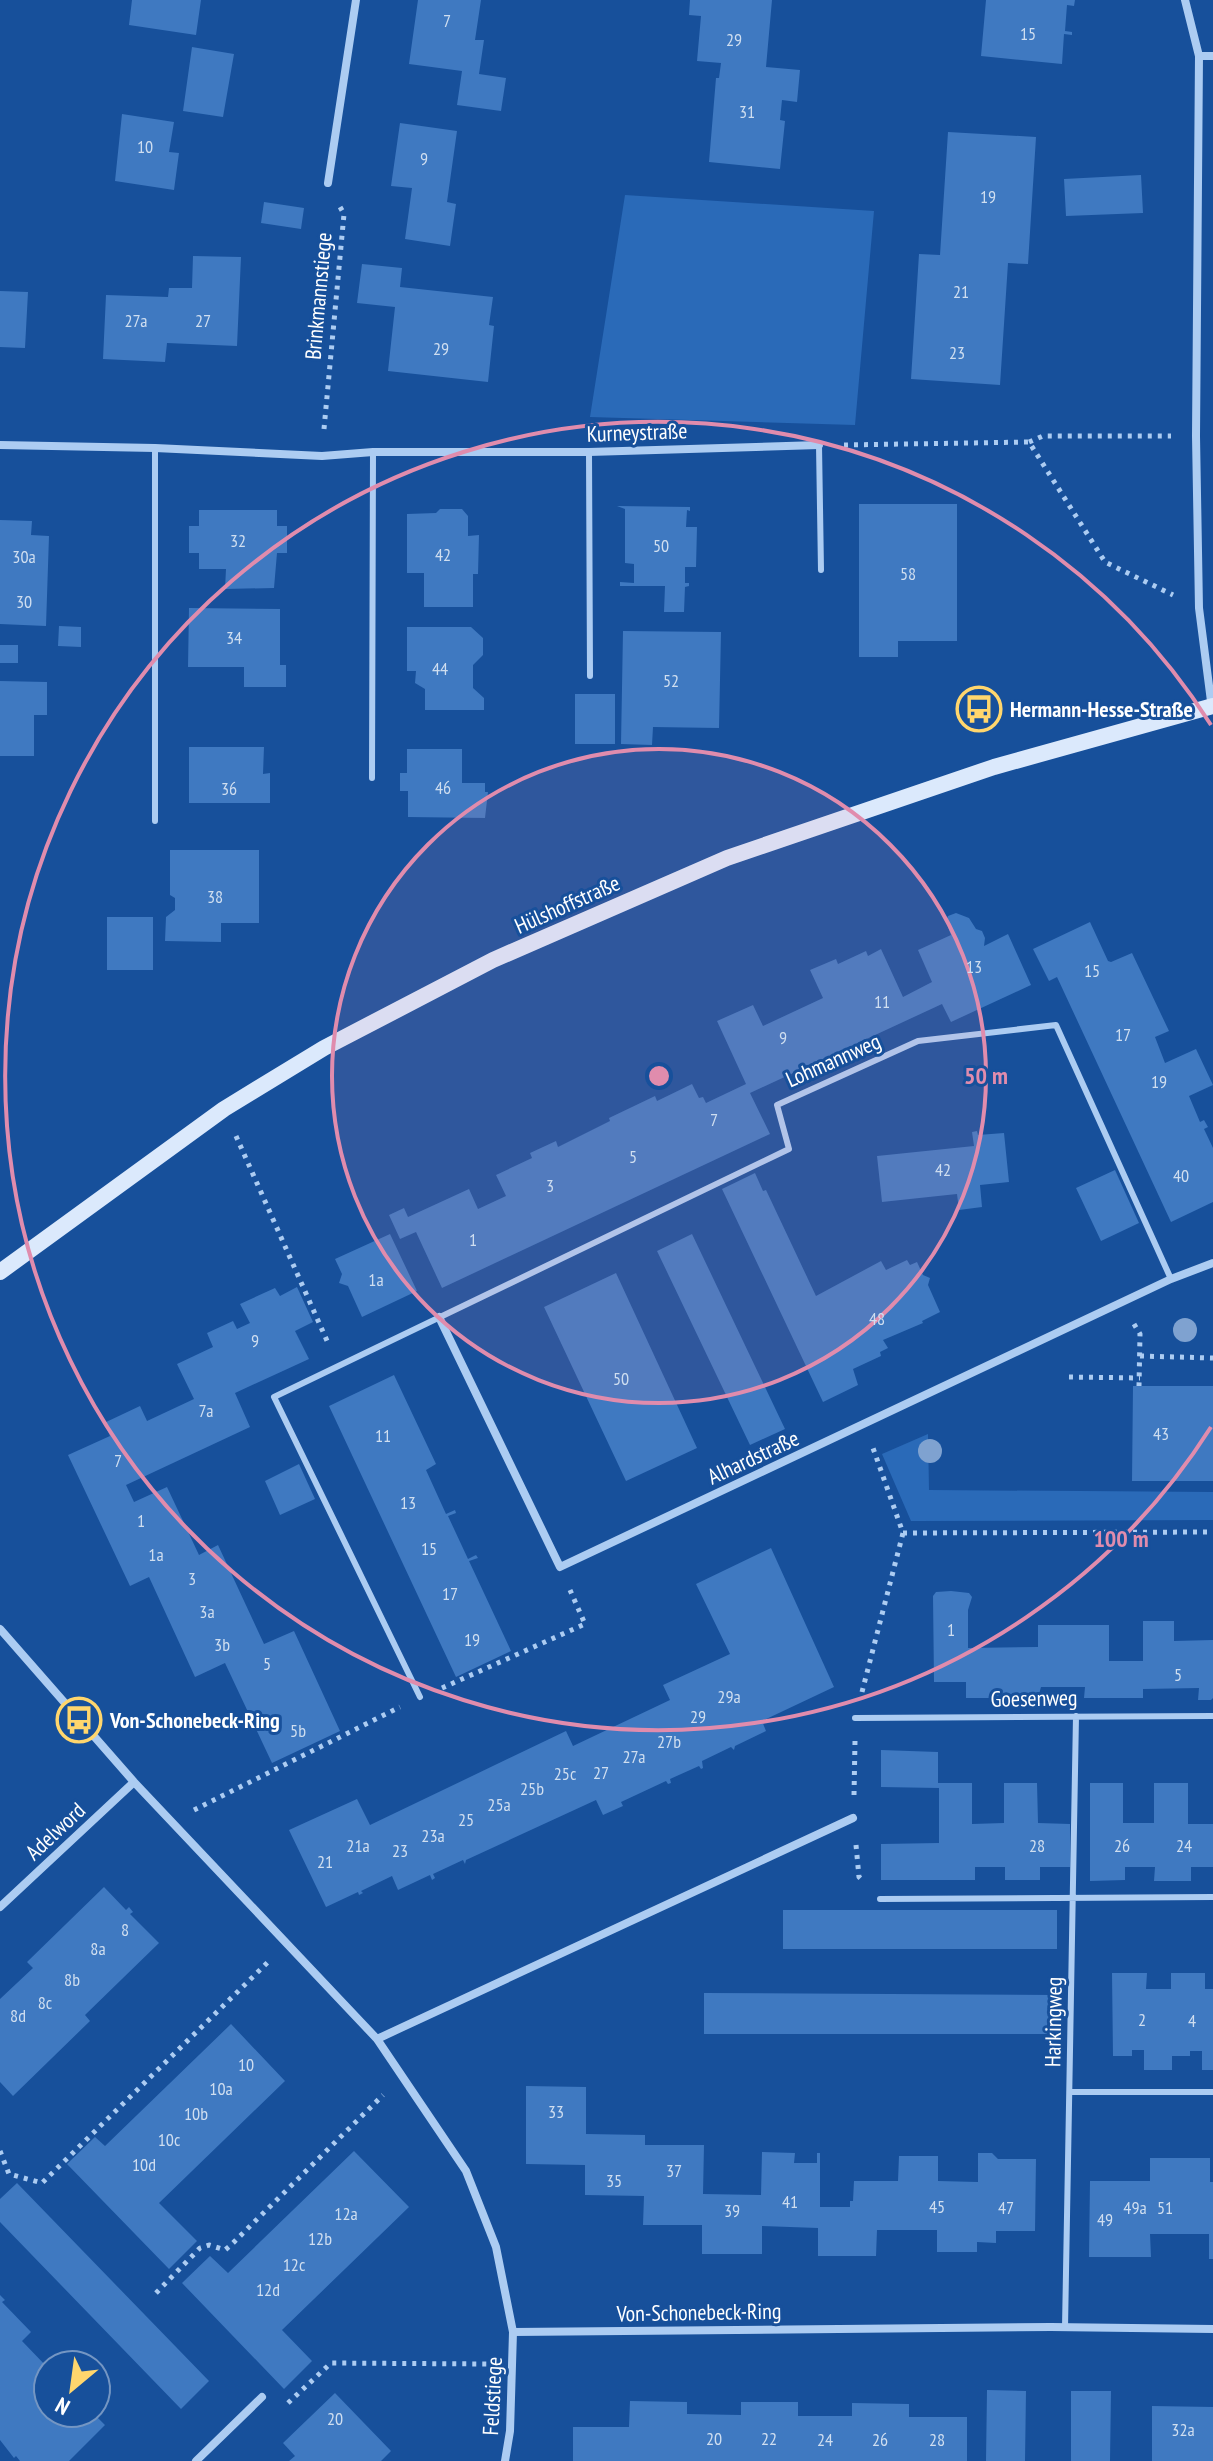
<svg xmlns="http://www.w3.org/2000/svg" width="1213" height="2461" viewBox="0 0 1213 2461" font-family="'PT Sans Narrow',sans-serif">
  <rect width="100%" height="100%" fill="#17509b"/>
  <path fill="#2a6ab8" d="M625 195 874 211 855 425 590 417Z
    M928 1434 929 1490 1213 1492V1520L911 1521 882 1454Z"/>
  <path fill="#3f79c1" d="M132 0H201L196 35 129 25Z
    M418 0H481L475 40H484L479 74 506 78 501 111 457 105 462 71 409 64Z
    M690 0H772L766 67 800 70 797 102 782 100 780 120 785 121 780 169 709 162 716 78H719L721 63 697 61 701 16 689 15Z
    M986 0H1075L1074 6 1067 5 1065 31 1072 32V35L1064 34 1062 64 981 56Z
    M192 47 234 54 223 117 183 111Z
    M122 114 174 122 169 152 179 153 174 190 115 181Z
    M400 123 457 131 447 202 456 204 450 246 405 239 412 188 391 186Z
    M948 132 1036 137 1028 264 1008 263 1000 385 911 379 919 254 940 255Z
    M1141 175 1143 213 1066 216 1064 179Z
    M264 202 304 208 301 229 261 223Z
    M193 256 241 257 237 346 167 343 165 362 103 359 106 295 168 297 169 288H192Z
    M362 264 402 268 400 287 493 297 489 325 494 326 488 382 388 371 395 307 357 303Z
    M0 291 28 292 25 348 0 347Z
    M859 504H957V641H898V657H859Z
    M617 506 690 507V511L687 510 686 527H697L696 567H685V583H689V586L685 587 684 612H664L665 586H620V582L634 583V564L625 563V509Z
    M440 509H462L468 516V536L479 535 478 574H473V607H424V573H407V514L436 513Z
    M199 510H277V526H287V553H277L274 588 225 589 226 569H199V553H189V526H199Z
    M0 520 32 521 31 535 49 536 46 626 0 624Z
    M189 608 280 609V665H286V687H244V667H188Z
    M59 626 81 627V647L58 646Z
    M407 627H471L483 638V655L473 665V688L484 698V710H425V689L415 683 416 671H407Z
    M623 631 721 632 719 728 653 727 652 745 621 744Z
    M0 645H18V663H0Z
    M0 681 47 682V715H34V756H0Z
    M575 694H615V744H575Z
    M189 747H264L263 774 270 773V803H189Z
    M407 749H462V783H485V792H488L485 818 408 817V791H400V773H407Z
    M170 850H259V923H221V942L165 941 166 917 175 910V898L170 895Z
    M956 913 969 918 976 929 982 931 985 938 984 946 1008 934 1031 985 951 1022 942 1004 750 1093 770 1134 442 1288 416 1232 400 1239 389 1215 404 1208 408 1217 469 1189 478 1209 506 1196 496 1175 532 1158 530 1153 556 1141 558 1147 610 1121 609 1118 655 1096 657 1101 692 1084 699 1098 703 1097 706 1103 746 1084 717 1021 753 1005 763 1026 823 998 810 970 836 959 838 964 866 951 868 956 881 949 903 997 932 982 918 950 951 935 946 922 948 916Z
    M107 917H153V970H107Z
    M1090 922 1108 961 1111 962 1132 953 1169 1031 1155 1037 1165 1063 1196 1049 1213 1085 1189 1096 1200 1122 1204 1120 1208 1127 1204 1129 1213 1148V1202L1171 1222 1057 977 1049 981 1033 949Z
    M977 1131 978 1135 1004 1133 1009 1182 980 1185 982 1207 959 1210 957 1194 882 1202 877 1156 974 1146 972 1132Z
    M1115 1170 1139 1223 1101 1241 1076 1188Z
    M755 1173 763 1191 766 1190 816 1296 881 1261 886 1270 907 1260 910 1265 917 1262 923 1275 930 1278 928 1285 940 1312 922 1321 923 1323 883 1340 888 1348 880 1352 881 1356 853 1369 858 1385 823 1402 722 1189Z
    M390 1234 417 1291 362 1317 348 1286 339 1283 342 1274 335 1259Z
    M692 1234 785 1429 750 1445 657 1251Z
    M616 1273 697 1448 626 1481 544 1307Z
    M297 1287 313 1322 295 1331 309 1359 235 1393 250 1427 126 1485 134 1502 167 1487 199 1555 218 1545 264 1644 294 1631 340 1731 272 1763 225 1663 195 1677 149 1577 130 1586 68 1455 110 1436 104 1423 140 1406 147 1421 194 1399 177 1364 213 1347 207 1333 233 1321 237 1329 250 1323 240 1304 275 1288 280 1296Z
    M394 1375 436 1464 426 1470 446 1514 455 1510 456 1513 448 1516 468 1559 476 1555 478 1558 469 1561 511 1651 456 1677 329 1406Z
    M1133 1386H1213V1481H1132Z
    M299 1464 315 1499 280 1515 265 1481Z
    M771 1548 834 1687 762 1721 766 1731 735 1746 734 1750 731 1747 702 1761 703 1768 701 1769 699 1766 670 1779 671 1783 668 1784 666 1781 621 1802 623 1806 603 1815 596 1800 466 1860 465 1864 463 1860 433 1874 435 1878 432 1880 430 1875 398 1890 392 1876 361 1891 363 1893 359 1895 358 1892 326 1907 289 1830 357 1799 370 1825 566 1731 573 1746 670 1700 663 1685 730 1654 696 1584Z
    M951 1591 969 1593 972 1597 968 1610V1648L1038 1647V1625H1109V1661H1143V1621H1174V1641L1213 1640V1698L1211 1700H1198L1199 1688 1143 1689V1698H1084L1085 1687H1041L1038 1698H966V1682H934L933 1596 936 1592Z
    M881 1750 938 1752V1783H972V1824L1004 1823V1783H1037L1038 1823 1070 1824V1867H1040V1880H1005V1867H975V1880H881V1844L939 1843V1788L881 1787Z
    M1090 1783H1123V1823H1154V1783H1188V1824H1213V1867H1191V1881H1154L1155 1867H1125V1880L1090 1881Z
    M104 1887 126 1910 129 1907 133 1912 130 1914 159 1943 85 2015 90 2021 13 2096 0 2082V1999L33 1968 27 1962Z
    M783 1910H1057V1949H783Z
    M1112 1973H1147L1146 1989H1171V1973H1205V1989H1213V2070H1202V2051H1190V2056H1172V2070H1144V2050H1132V2056H1113Z
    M704 1993 1057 1995V2034H704Z
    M231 2024 285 2081 159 2203 197 2241 169 2269 67 2164 95 2137 105 2146Z
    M526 2086 586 2087V2134L645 2135V2145H704L703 2194 761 2195 762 2152 795 2153 794 2163H817V2153H820V2207H850V2201H853L854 2181H898L899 2156H938V2181L978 2182V2153H992L998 2159H1036L1035 2231H996V2243L977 2242V2252H937V2230H877L876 2256H818V2228L762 2226V2254H702V2225H643L644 2196 585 2195V2165L526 2164Z
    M354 2151 409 2207 282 2330 312 2361 284 2389 182 2283 210 2256 228 2273Z
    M1150 2158H1210V2182H1213V2259H1209V2234H1150L1151 2257H1089L1090 2181H1150Z
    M17 2183 209 2381 181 2409 0 2222V2199Z
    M0 2295 5 2300 2 2302 31 2332 22 2341 48 2368V2413H93L105 2425 69 2461H20L16 2456 14 2458 0 2440Z
    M987 2390 1026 2391 1025 2461H986Z
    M1071 2391H1111L1110 2461H1071Z
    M335 2393 391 2451 381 2461H289L295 2456 283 2443Z
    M630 2401 687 2402V2414L741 2415V2402H798V2416H852V2403L909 2404V2417H967V2461H573V2427H629Z
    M1152 2406 1213 2407V2461H1152Z"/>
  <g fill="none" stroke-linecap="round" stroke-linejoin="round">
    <path stroke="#acccf2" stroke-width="5" stroke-dasharray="4 6" stroke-linecap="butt" d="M324 429 344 214 339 205
      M1029 442 1043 436H1171
      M844 445 1029 442 1105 562 1173 595
      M236 1136 328 1343
      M1134 1324 1140 1334 1139 1386
      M1140 1356 1213 1358
      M1069 1377 1140 1378
      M903 1533 1213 1532
      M442 1688 585 1624 570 1590
      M862 1692 903 1533 873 1448
      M854 1795 855 1741
      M194 1810 400 1707
      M856 1845 859 1877 863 1881
      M0 2151 9 2174 42 2183 268 1962
      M156 2293 200 2248 209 2245 225 2250 231 2245 383 2095
      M288 2403 331 2363 487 2364"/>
    <path stroke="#acccf2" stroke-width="6" d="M819 445 821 570
      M589 452 590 676
      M372 778 373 452
      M155 821V448
      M420 1697 274 1397 789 1149 777 1105 918 1041 1056 1025 1171 1279
      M855 1718 1213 1716
      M880 1899 1213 1897
      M1071 2092H1213
      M1065 2328 1076 1716"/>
    <path stroke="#acccf2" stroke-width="8" d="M1185 0 1199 56 1196 436 1199 608 1212 709
      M1199 56H1213
      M328 183 356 0
      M0 445 155 448 322 456 373 452H589L819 445
      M439 1317 560 1567 1171 1279 1213 1263
      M0 1629 134 1782 377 2039 466 2171 496 2247 513 2332 510 2431 505 2461
      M0 1907 134 1782
      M377 2039 853 1818
      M513 2332 1051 2327 1213 2329
      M196 2461 262 2397"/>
    <path stroke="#dbe9fc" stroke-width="16" d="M0 1272 224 1109 324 1048 493 960 727 858 994 767 1213 706"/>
  </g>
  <g fill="#7fa2d0">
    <circle cx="1185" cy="1330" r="12"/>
    <circle cx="930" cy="1451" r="12"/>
  </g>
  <circle cx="659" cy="1076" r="327" fill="#e08cad" fill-opacity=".12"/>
  <g fill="none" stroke="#e08cad" stroke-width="4">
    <circle cx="659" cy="1076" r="327"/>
    <path d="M1211 1427A654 654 0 1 1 1211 725"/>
  </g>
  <defs>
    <g id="bus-ring" transform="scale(2.3)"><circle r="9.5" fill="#17509b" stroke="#ffd66d" stroke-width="1.5"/><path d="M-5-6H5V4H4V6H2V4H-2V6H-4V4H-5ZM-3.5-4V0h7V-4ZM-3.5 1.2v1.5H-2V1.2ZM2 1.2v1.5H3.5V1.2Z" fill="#ffd66d"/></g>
  </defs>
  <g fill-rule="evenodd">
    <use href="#bus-ring" x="979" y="709"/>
    <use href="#bus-ring" x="79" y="1720"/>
  </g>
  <g text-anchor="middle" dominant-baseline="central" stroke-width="6" stroke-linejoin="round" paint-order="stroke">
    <g font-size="18" fill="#cfdef0">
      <text x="447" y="20">7</text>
      <text x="1028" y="33">15</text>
      <text x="734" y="39">29</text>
      <text x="747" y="111">31</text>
      <text x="145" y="146">10</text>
      <text x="424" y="158">9</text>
      <text x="988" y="196">19</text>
      <text x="961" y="291">21</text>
      <text x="136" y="320">27a</text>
      <text x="203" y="320">27</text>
      <text x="441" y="348">29</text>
      <text x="957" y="352">23</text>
      <text x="238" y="540">32</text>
      <text x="661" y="545">50</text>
      <text x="443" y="554">42</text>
      <text x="24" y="556">30a</text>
      <text x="908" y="573">58</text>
      <text x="24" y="601">30</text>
      <text x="234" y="637">34</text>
      <text x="440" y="668">44</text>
      <text x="671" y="680">52</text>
      <text x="443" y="787">46</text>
      <text x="229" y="788">36</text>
      <text x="215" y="896">38</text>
      <text x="974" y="966">13</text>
      <text x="1092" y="970">15</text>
      <text x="882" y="1001">11</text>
      <text x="1123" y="1034">17</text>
      <text x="783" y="1037">9</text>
      <text x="1159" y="1081">19</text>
      <text x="714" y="1119">7</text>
      <text x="633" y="1156">5</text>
      <text x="943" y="1169">42</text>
      <text x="1181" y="1175">40</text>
      <text x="550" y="1185">3</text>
      <text x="473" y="1239">1</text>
      <text x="376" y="1279">1a</text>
      <text x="877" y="1318">48</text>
      <text x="255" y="1340">9</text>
      <text x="621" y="1378">50</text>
      <text x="206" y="1410">7a</text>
      <text x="1161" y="1433">43</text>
      <text x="383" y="1435">11</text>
      <text x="118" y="1460">7</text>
      <text x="408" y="1502">13</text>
      <text x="141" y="1520">1</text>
      <text x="429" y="1548">15</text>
      <text x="156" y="1554">1a</text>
      <text x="192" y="1578">3</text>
      <text x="450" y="1593">17</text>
      <text x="207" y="1611">3a</text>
      <text x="951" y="1629">1</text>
      <text x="472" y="1639">19</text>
      <text x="222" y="1644">3b</text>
      <text x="267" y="1663">5</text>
      <text x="1178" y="1674">5</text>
      <text x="729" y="1696">29a</text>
      <text x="698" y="1716">29</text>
      <text x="298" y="1730">5b</text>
      <text x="669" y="1741">27b</text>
      <text x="634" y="1756">27a</text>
      <text x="601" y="1772">27</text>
      <text x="565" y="1773">25c</text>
      <text x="532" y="1788">25b</text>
      <text x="499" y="1804">25a</text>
      <text x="466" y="1819">25</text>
      <text x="433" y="1835">23a</text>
      <text x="358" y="1845">21a</text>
      <text x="1037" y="1845">28</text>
      <text x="1122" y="1845">26</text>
      <text x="1184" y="1845">24</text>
      <text x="400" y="1850">23</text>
      <text x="325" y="1861">21</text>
      <text x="125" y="1929">8</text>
      <text x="98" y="1948">8a</text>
      <text x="72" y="1979">8b</text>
      <text x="45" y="2002">8c</text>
      <text x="18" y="2015">8d</text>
      <text x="1142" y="2019">2</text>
      <text x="1192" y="2020">4</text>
      <text x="246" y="2064">10</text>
      <text x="221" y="2088">10a</text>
      <text x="556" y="2111">33</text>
      <text x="196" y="2113">10b</text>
      <text x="169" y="2139">10c</text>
      <text x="144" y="2164">10d</text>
      <text x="674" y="2170">37</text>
      <text x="614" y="2180">35</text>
      <text x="790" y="2201">41</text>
      <text x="937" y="2206">45</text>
      <text x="1006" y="2207">47</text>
      <text x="1135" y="2207">49a</text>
      <text x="1165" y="2207">51</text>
      <text x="732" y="2210">39</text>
      <text x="346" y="2213">12a</text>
      <text x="1105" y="2219">49</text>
      <text x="320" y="2238">12b</text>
      <text x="294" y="2264">12c</text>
      <text x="268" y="2289">12d</text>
      <text x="335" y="2418">20</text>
      <text x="1183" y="2429">32a</text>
      <text x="714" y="2438">20</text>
      <text x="769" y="2438">22</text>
      <text x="825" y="2439">24</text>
      <text x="880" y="2439">26</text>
      <text x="937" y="2439">28</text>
    </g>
    <g font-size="22" fill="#fff" stroke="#17509b">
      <text transform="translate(318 296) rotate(-85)">Brinkmannstiege</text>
      <text transform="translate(637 432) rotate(-2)">Kurneystraße</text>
      <text transform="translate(567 904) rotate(-24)">Hülshoffstraße</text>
      <text transform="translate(833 1060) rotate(-24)">Lohmannweg</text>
      <text transform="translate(753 1457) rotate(-25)">Alhardstraße</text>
      <text transform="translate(1034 1698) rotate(-1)">Goesenweg</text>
      <text transform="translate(55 1831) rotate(-43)">Adelword</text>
      <text transform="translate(1053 2022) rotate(-89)">Harkingweg</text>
      <text transform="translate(699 2312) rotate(-1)">Von-Schonebeck-Ring</text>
      <text transform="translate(492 2396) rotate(-87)">Feldstiege</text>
    </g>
    <g font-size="22" font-weight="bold" fill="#fff" stroke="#17509b" text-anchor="start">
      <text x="1010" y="709">Hermann-Hesse-Straße</text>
      <text x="110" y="1720">Von-Schonebeck-Ring</text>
    </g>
  </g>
  <circle cx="659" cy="1076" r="12" fill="#e08cad" stroke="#17509b" stroke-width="4"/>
  <g font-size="24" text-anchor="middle" font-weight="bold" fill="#e08cad" stroke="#17509b" stroke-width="6" stroke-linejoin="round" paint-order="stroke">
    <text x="986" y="1084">50 m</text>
    <text x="1121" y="1547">100 m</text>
  </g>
  <g transform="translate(72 2389) rotate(209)"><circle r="38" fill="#17509b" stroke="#7496c3" stroke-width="2"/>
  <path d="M0-6L14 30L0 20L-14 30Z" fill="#ffd66d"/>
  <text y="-12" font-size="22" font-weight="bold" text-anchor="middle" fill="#ffffff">N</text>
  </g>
</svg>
